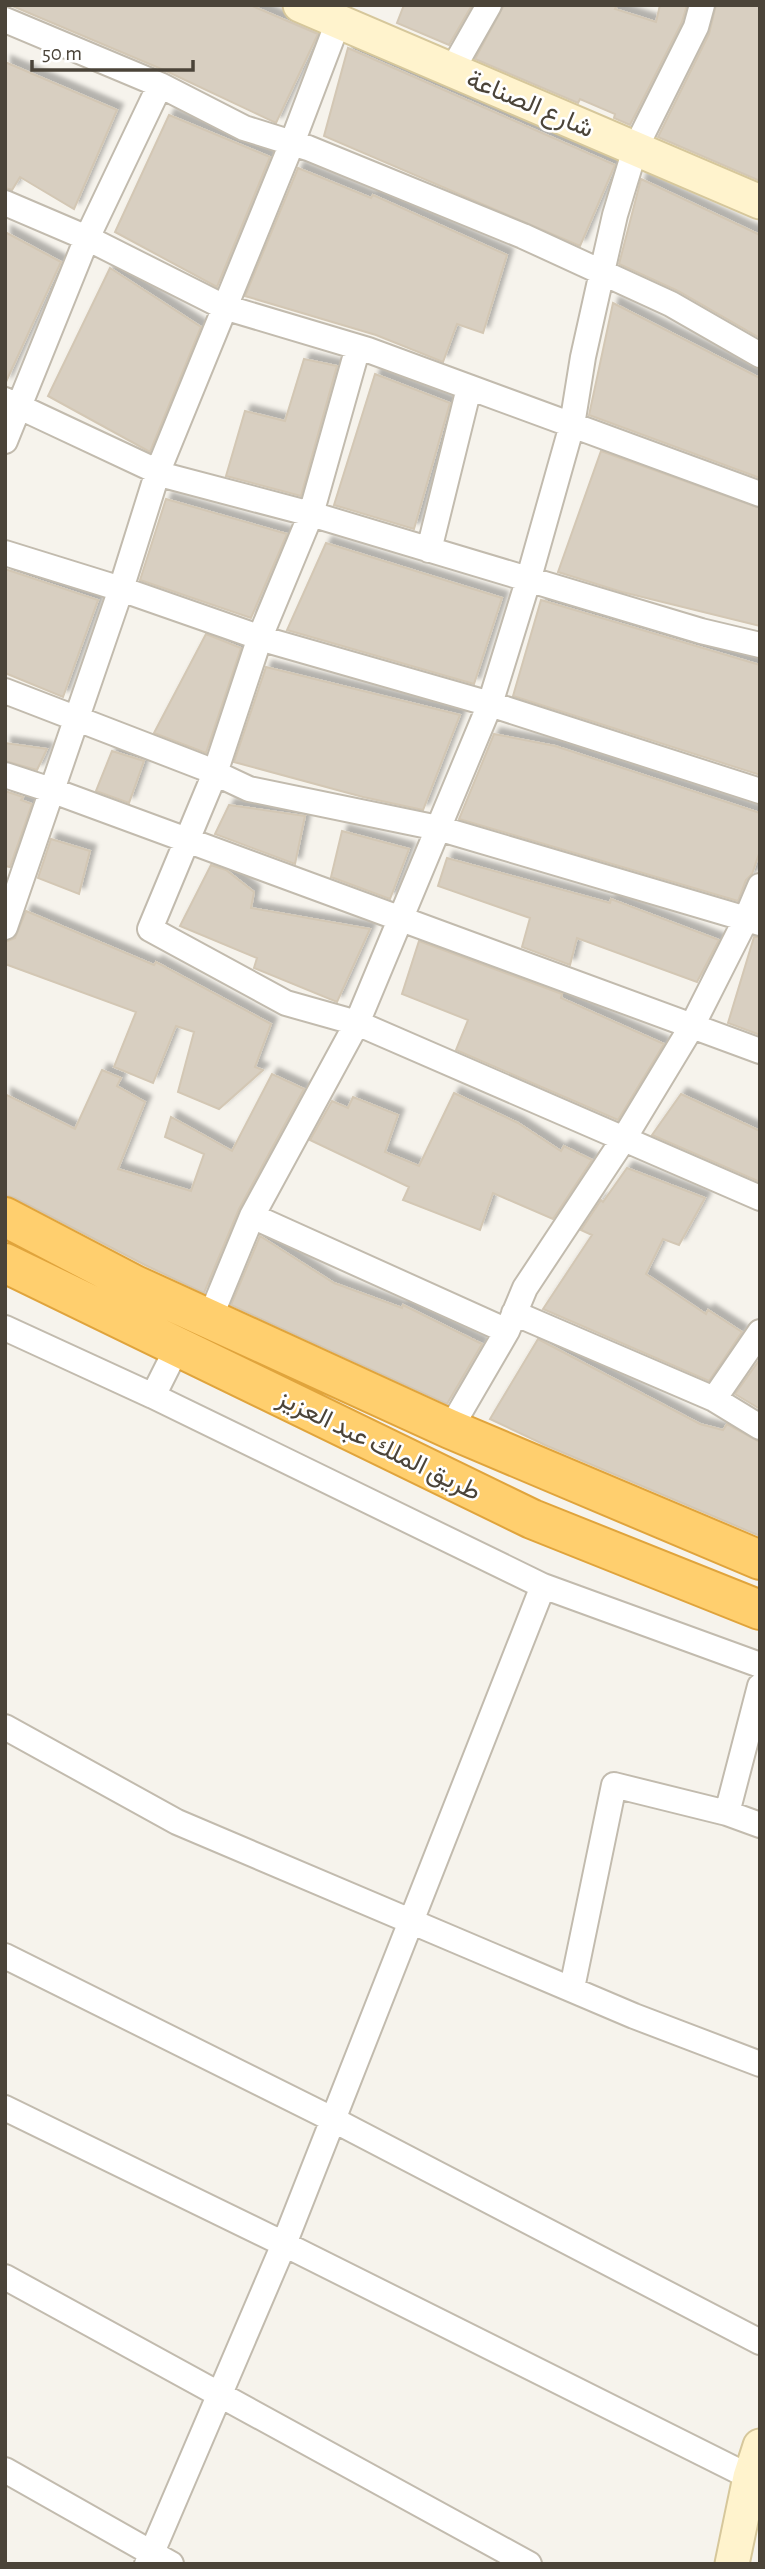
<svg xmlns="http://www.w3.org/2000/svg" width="765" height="2569" viewBox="0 0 765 2569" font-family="'Alegreya Sans',Vazirmatn,sans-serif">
  <defs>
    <filter id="shadow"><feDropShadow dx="6" dy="-6" stdDeviation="2" flood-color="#0004"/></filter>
  </defs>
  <rect width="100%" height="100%" fill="#f6f3ec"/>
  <path fill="#d8cfc1" stroke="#d3c7b4" stroke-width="2" filter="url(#shadow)" d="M10 5H250L318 34 276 123 166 71Z
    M404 5H472L449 45 397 23Z
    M504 5H617L615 9 656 22 660 5H687L682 22 630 125 614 118 615 114 580 99 578 103 475 59Z
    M716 5H760V181L658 137 709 34Z
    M348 48 615 165 580 246 324 136Z
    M5 62 117 110 74 209 20 177 12 190 5 188Z
    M169 115 270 157 217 287 115 232Z
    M298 168 371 198 373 195 507 255 483 333 457 324 443 362 376 335 245 296Z
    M641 179 760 235V338L678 291 619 264Z
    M5 232 61 262 5 384Z
    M110 268 201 327 150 452 48 396Z
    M613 303 760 378V478L589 415Z
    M304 359 337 366 301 496 226 476 245 411 285 421Z
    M375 374 450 403 414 529 334 505Z
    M601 451 760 508V626L622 592 558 572Z
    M166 499 287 534 251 618 140 580Z
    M326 543 502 598 474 684 287 630Z
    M5 569 98 600 63 697 5 673Z
    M541 600 760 665V775L513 696Z
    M206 634 241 648 206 753 154 733Z
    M266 667 460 715 423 810 363 797 234 762Z
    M494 734 555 746 760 813V851L752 874 746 880 738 901 459 819Z
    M5 743 47 749 37 770 5 761Z
    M112 751 144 761 129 803 96 791Z
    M5 791 23 797 21 800 32 804 10 867 5 866Z
    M229 805 305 816 295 864 215 834Z
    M342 831 409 849 390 899 331 877Z
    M51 839 90 851 79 894 38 878Z
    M447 858 610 903 611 899 719 940 697 982 577 938 570 965 522 947 530 918 438 886Z
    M211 865 226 870 254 892 251 908 370 929 337 1002 254 968 257 958 180 926Z
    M26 911 154 965 156 962 271 1024 255 1067 263 1070 219 1109 178 1092 194 1032 176 1026 153 1083 114 1067 136 1012 5 964V942L15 938Z
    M754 937H760V1035L728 1023Z
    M419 941 562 994 561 998 664 1044 618 1120 456 1050 468 1020 402 994Z
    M102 1070 121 1078 117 1086 145 1102 118 1169 191 1191 204 1154 165 1137 171 1117 232 1151 272 1074 304 1089 239 1209 204 1293 145 1265 15 1198 5 1195V1094L75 1129Z
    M454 1093 518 1123 561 1151 564 1146 592 1160 553 1219 493 1193 480 1230 403 1200 409 1187 310 1140 332 1101 348 1108 353 1097 398 1115 385 1152 419 1166Z
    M681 1094 760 1131V1182L652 1135Z
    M627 1168 705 1198 679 1245 663 1239 646 1274 706 1314 708 1310 742 1332 709 1381 543 1309 592 1235 581 1230 601 1200 603 1202Z
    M260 1236 334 1283 402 1308 403 1305 482 1344 447 1404 231 1305Z
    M538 1339 700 1424 723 1430 727 1424 760 1442V1536L545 1445 490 1419Z
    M760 1359V1409L735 1394Z"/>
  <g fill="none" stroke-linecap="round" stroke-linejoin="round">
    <g stroke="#c2bbae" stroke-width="28">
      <path id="street" d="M5 20 160 85 244 128 308 148 523 236 671 304 760 355
        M452 70 489 5
        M5 203 87 238 224 307 368 350 760 494
        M358 347 311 514 260 637 215 773 150 929 286 1003 357 1023 760 1198
        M5 400 167 476 311 514 701 631 760 645
        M5 441 87 238 160 85
        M429 550 469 388
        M5 553 121 589 270 641 490 704 760 791
        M5 691 202 767 249 789 438 828 760 923
        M5 775 51 790 760 1051
        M5 927 121 589 158 471 292 143 338 22
        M252 1216 507 1331
        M514 1313 714 1399 760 1427
        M210 1318 252 1216 357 1023 490 704 528 581 572 425 583 357 602 272 615 215 635 149 696 27 702 5
        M5 1328 153 1396 543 1586 760 1665
        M153 1396 177 1348
        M714 1399 760 1332
        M450 1429 507 1331 525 1288 623 1140 692 1026 746 919 760 886
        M5 1727 177 1822 634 2016 760 2064
        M727 1813 760 1686
        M5 1956 332 2119 760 2342
        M572 1988 614 1785 727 1813 760 1825
        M5 2108 284 2244 750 2477
        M5 2277 529 2564
        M5 2470 171 2564
        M147 2564 284 2244 543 1586"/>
    </g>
    <g stroke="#d6c79b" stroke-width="37">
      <path id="secondary" d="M300 5 760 202
        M732 2564 750 2477 760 2446"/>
    </g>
    <g stroke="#e0a43c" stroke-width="42">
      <path id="highway" d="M5 1217 135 1285 450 1429 760 1560
        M5 1263 532 1519 760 1610"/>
    </g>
    <use href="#street" stroke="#fff" stroke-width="24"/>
    <use href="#secondary" stroke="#fff3cd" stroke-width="33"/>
    <use href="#highway" stroke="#ffcf6e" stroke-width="38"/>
  </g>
  <g text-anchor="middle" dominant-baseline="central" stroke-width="5" stroke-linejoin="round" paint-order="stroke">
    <g font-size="26" fill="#4b4439" stroke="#fff">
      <text transform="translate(530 104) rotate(23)">شارع الصناعة</text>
      <text transform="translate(379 1445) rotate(26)">طريق الملك عبد العزيز</text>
    </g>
  </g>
  <rect width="765" height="2569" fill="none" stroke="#4b4439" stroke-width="14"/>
  <path d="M32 60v10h161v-10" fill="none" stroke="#4b4439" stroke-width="3.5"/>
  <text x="42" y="60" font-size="21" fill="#4b4439" stroke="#ffffff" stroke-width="5" paint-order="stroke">50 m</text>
</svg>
